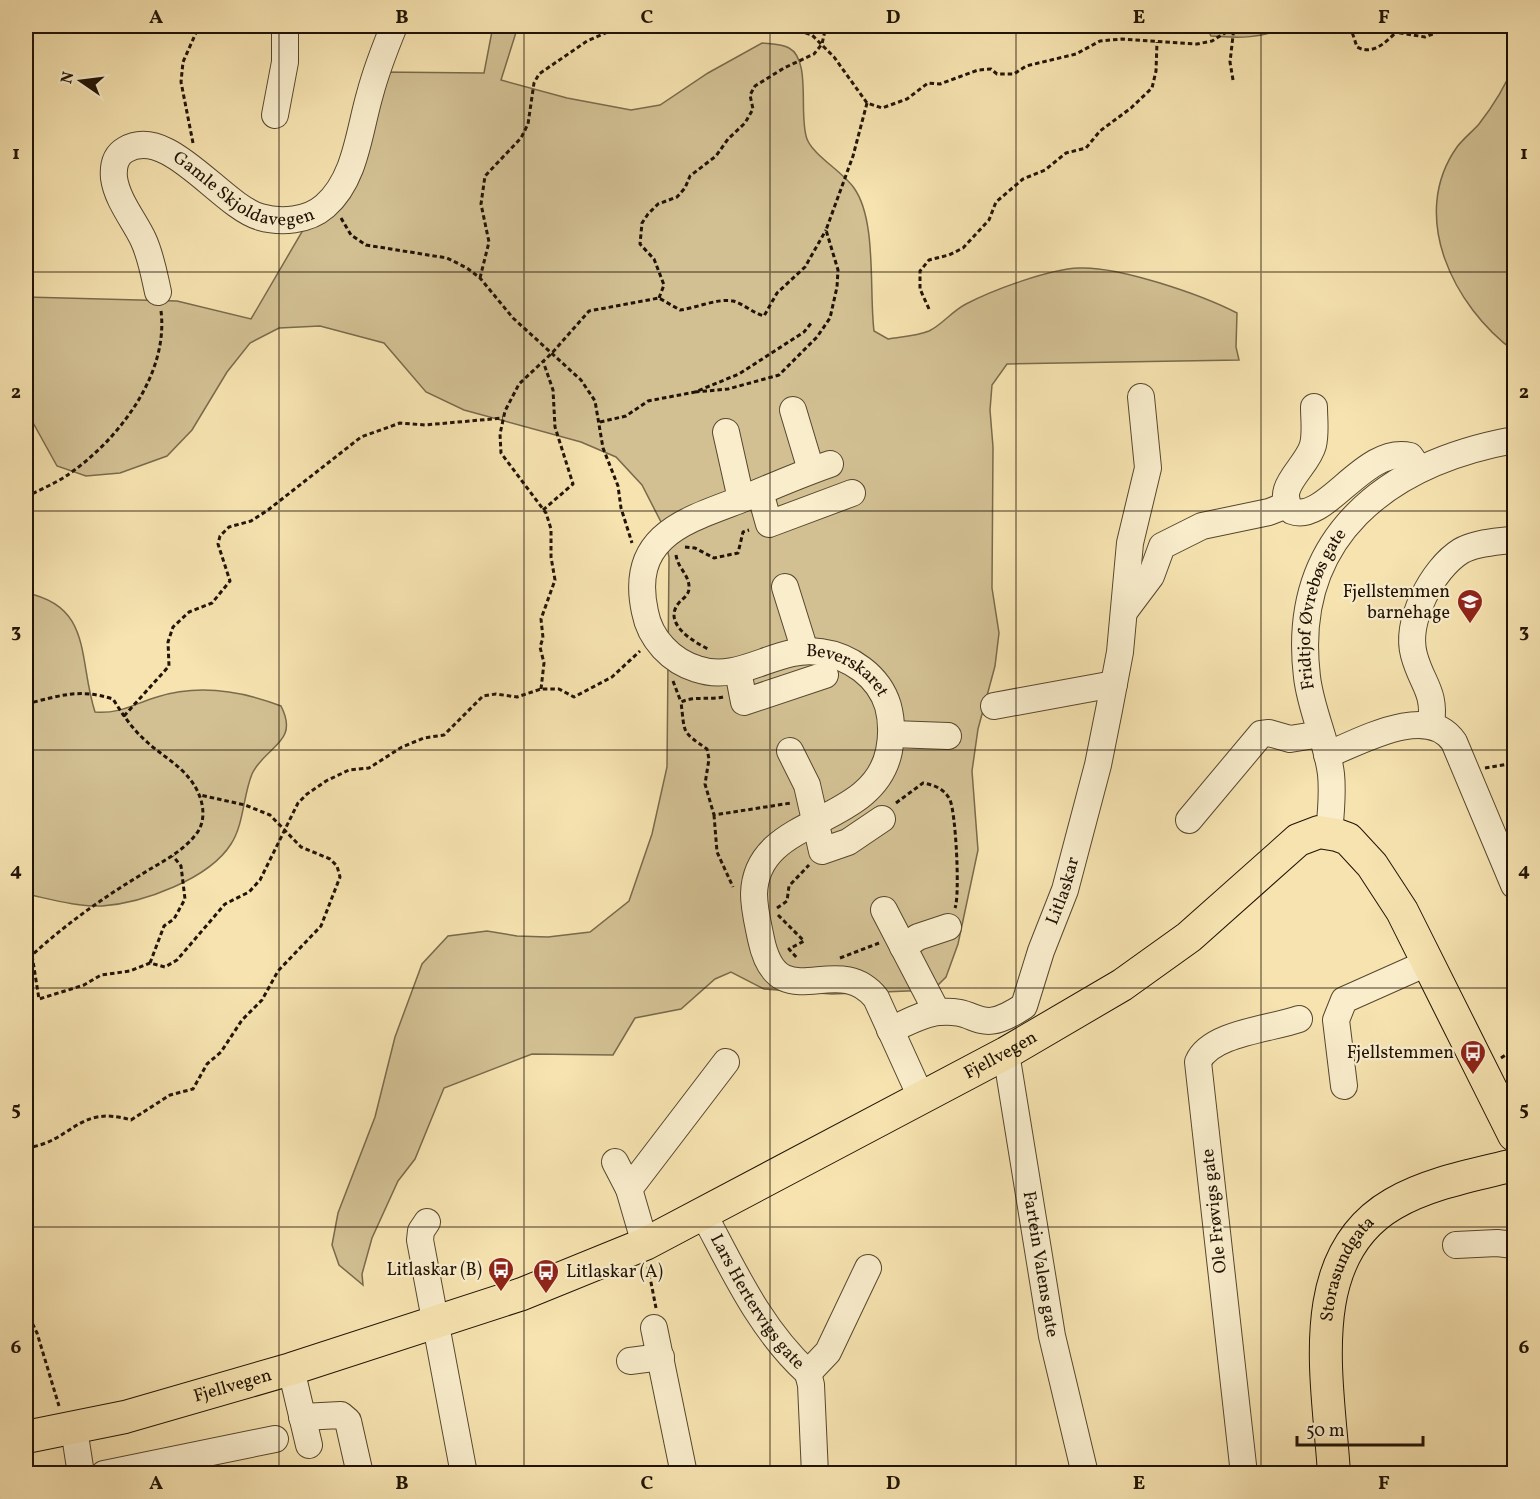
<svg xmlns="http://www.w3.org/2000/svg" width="1540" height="1499" font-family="Vollkorn,serif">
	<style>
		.green { fill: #d2c093; stroke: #796a4c; stroke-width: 1.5 }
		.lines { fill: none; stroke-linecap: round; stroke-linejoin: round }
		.minor-casing { stroke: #56472f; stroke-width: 28 }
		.major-casing { stroke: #201304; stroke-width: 34 }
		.path { stroke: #201304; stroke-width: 3; stroke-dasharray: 4.5 3; stroke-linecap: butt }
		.minor { stroke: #f9edcc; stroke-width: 26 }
		.major { stroke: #f6e3b0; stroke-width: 32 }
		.grid { fill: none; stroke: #201304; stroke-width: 1.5; stroke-opacity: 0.55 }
		.labels { text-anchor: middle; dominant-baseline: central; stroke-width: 4.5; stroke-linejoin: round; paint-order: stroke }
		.street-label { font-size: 18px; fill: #201304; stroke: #f9edcc }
		.poi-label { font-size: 18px; fill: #201304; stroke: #f9edcc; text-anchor: end }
		.neatline { fill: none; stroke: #201304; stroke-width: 2 }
		.grid-label { font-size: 20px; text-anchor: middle; font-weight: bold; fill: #201304 }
	</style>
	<rect width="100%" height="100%" fill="#f6e3b0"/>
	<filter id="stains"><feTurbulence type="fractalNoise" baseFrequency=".00333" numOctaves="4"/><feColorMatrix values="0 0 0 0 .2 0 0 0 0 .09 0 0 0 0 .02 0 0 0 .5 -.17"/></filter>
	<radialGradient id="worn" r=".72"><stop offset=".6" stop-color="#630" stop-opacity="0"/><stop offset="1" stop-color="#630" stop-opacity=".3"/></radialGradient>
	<path class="green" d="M493,26H518L501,80L567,98L631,110L660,105L708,73L762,43C770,44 782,44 789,48C812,60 798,116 807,139C813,155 843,172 854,188C877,220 869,291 874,331L888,339C900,337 917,336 929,331C942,325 952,311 966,304C993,290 1049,269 1079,268C1119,266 1202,295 1237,313L1236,347L1239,360L1007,364L992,385L990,410L993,447L992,588L999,633L995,666L978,729L972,771L978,850L958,944L946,977L933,990L832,994L764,989L731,972L715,979L681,1009L635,1018L613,1055L532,1054L444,1088L415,1159L398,1181L372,1238L362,1274L363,1285L339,1265L332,1245L338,1213L375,1117L395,1037L422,964L448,936L487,931L517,936L548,937L590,932L629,901L652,834L667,767L669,557L661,522L642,485L616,457L581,442L464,410L426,392L384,343L320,326L279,328L250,343L227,372L192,430L167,456L120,473L86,476L57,466L26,410V297L177,301L251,319L310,218L323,203L380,72L484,73Z
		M1206,26H1287C1265,39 1236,38 1211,36Z
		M1514,65V351C1454,307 1408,216 1457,147C1463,139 1472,132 1479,124C1493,106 1505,87 1514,65Z
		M26,593C93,606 78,660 95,712C121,714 133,704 157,697C198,684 242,691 281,706C300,743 265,746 252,774C243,796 244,824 231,844C209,879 143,903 102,906C78,907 50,899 26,894Z"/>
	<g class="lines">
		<defs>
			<g id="minor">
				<path d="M275,115L285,62V26"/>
				<path id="s1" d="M158,292C154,274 151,256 143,239C134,220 117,200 114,178C113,167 115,156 125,150C168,124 220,205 260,217C281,223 308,221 325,206C356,179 359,131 370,94C376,71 385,48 394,26"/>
				<path d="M1314,407C1314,419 1316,433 1313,445C1307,468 1272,488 1292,511C1326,524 1364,445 1410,456L1419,469"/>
				<path d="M793,410L811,470"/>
				<path d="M726,432L741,499"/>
				<path id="s2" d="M830,464C801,474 773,486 745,498C688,520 628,534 645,612C650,639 671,661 697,669C741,684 777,645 820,652C850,656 879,676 888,706C892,721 892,736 889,751C873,829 756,814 754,894C754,909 758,924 761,939C778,1021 837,949 876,998L921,1097"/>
				<path d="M760,492L769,524L852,493"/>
				<path d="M785,587L805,651"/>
				<path d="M1124,612L1151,576L1162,546L1202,526L1269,512L1287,505"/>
				<path d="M738,671L744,702L825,675"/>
				<path d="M994,706L1114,684"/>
				<path d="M1431,725C1436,691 1422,685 1414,655C1405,622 1432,569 1461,551C1474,543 1495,542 1510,540"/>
				<path d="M892,734L948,736"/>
				<path d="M790,751L807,785L822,851L848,842L882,819"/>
				<path d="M1327,755C1361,741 1428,703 1454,742L1514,885"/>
				<path d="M1189,820L1261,734L1269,733L1290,739L1321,734"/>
				<path id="s3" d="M1329,833C1331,814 1333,794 1331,774C1327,741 1311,711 1307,677C1290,536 1388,463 1514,440"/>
				<path d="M884,910L937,1012"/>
				<path d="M903,947L918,937L948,927"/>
				<path id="s4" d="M890,1030C905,1024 923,1013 939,1012C981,1008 976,1038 1024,1006L1041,951L1065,890L1098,765L1109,710L1120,652L1130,543L1148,468L1141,397"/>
				<path id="s5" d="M1006,1053L1052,1336L1085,1474"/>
				<path d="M1344,1086L1336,1020L1344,1000L1427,963"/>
				<path d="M615,1162L629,1189"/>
				<path id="s6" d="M704,1215C734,1271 760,1329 808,1373"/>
				<path d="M427,1222L421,1231L420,1240L464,1474"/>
				<path d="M645,1244L629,1189L726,1062"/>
				<path d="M1456,1245L1497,1243L1514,1245"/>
				<path d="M654,1328L684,1474"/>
				<path d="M630,1361L661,1357"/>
				<path d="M291,1369L309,1445"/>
				<path d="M808,1373L828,1352L868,1268"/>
				<path d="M808,1373L811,1385L815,1474"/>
				<path d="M302,1417L341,1415L348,1421L360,1474"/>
				<path d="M74,1429L81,1474"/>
				<path d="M104,1474L275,1439"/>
				<path d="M1244,1474L1198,1062C1210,1033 1271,1029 1299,1019"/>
			</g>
			<g id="major">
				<path id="s7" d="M26,1437L125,1417L291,1369L522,1294L645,1244L1006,1053L1122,985L1189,937L1298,840L1319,832L1337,835L1348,839L1372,865L1402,911L1514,1135"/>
				<path id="s8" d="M1334,1474C1329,1385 1300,1258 1393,1204C1429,1183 1474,1175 1514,1165"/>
			</g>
		</defs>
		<use href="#minor" class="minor-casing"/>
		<use href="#major" class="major-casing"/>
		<path class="path" d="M784,26L812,35L834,57L867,103L882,108L907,99L928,83L940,84L978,70L991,69L997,74H1014L1026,66L1076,54L1100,41L1122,39L1197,44L1212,41L1236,26
			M1350,26L1357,47C1375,57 1390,38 1402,26
			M1386,26L1395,32L1425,37L1451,27L1484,30L1501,26
			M1233,80L1230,62L1234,27
			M193,143L181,82L183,62L199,26
			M341,218L351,235L366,245L447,258L467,268L480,278L513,318L581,380L595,401L603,448L618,486L621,508L632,543
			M480,278L489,242L481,204L485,176L521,138L528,124L534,83L539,74L587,41L608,32L651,26
			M659,298L664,285L654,259L640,244L642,223L648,214L658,204L677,197L685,188L690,176L716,156L728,139L745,123L753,109L750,95L755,86L784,68L814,54L822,44L826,26
			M929,309L920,289V271L929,260L949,255L963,248L989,220L996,202L1023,179L1045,170L1066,153L1086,148L1100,131L1131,108L1152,88L1156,71L1157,42
			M695,392L728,389L779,375L817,337L830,318L837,287L838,270L826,230L853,156L867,103
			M600,422L626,416L648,401L695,392L739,374L804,332L812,322
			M26,497C39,490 54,484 66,476C117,442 169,375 161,311
			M543,510L573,484L555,427L553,390L543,361
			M685,547L695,548L714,558L738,553L743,532L749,530
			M676,555C678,569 690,575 689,589C688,597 682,598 678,604C663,624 694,642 708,649
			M673,681L681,702
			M541,689L544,663L540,647L543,638L541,619L555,580L551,557V529L546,513L501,453L500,434L505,411L519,384L552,353L589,311L659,298L680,310C696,308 718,298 733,301C744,304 753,313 764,316L777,293L805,267L826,230
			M723,697C710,700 693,696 681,702C685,734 681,731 707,749L709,759L705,784L714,815L791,803
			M26,704C59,696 79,688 113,699C123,715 133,730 147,742C160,754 178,764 189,778C201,792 209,816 197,833C182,853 159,863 139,876C101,899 65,925 32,955L39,999L84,985L101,975L130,971L150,963L165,967L177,960L225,904L249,892L260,880L298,803L307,794L326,781L349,770L369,768L402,747L424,738L444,735L483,696L496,694L517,697L541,689H559L574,697L612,677L640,651
			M124,716L169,666L168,642L173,627L189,612L212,603L230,581L218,544L220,536L229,527L251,521L268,510L361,437L400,423L425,425L503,418
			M1485,768L1514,763
			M896,803L923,783C934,785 945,789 950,800C956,814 960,896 955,908
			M714,815L717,852L733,887
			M777,908L787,901L789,886L809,865
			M778,915L804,941L789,949L798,959
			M26,954L32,955
			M840,958L879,943
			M150,963L164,926L174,919L185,899L181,866L173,856
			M1501,1058L1514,1049
			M26,1148C73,1142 77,1104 131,1120L170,1095L193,1089L207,1064L221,1052L242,1020L262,1000L278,971L321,926L340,877L337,866L330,859L301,847L270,815L245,805L200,795
			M648,1267L656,1308
			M26,1310L37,1333L59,1406"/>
		<use href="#minor" class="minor"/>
		<use href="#major" class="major"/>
	</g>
	<path class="grid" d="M279,26V1474M524,26V1474M770,26V1474M1016,26V1474M1261,26V1474M26,272H1514M26,511H1514M26,750H1514M26,988H1514M26,1227H1514"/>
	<defs>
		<symbol id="school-pin" viewBox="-11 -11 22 30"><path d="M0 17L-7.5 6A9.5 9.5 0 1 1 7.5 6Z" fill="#8f2418" stroke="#f9edcc"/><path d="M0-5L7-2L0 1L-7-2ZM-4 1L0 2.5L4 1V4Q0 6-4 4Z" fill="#fff"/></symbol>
		<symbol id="bus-pin" viewBox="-11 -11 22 30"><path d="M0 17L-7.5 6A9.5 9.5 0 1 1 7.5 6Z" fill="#8f2418" stroke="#f9edcc"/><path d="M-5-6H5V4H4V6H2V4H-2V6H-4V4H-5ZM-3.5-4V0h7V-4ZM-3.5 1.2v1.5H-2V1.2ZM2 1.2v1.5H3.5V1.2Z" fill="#fff"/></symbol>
	</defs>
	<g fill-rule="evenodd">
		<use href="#school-pin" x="1455" y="587" width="30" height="40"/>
		<use href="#bus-pin" x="1458" y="1038" width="30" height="40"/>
		<use href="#bus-pin" x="486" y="1255" width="30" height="40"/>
		<use href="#bus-pin" x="531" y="1257" width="30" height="40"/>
	</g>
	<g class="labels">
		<g class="street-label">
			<text stroke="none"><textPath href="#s1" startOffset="288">Gamle Skjoldavegen</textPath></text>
			<text stroke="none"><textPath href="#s3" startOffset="230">Fridtjof Øvrebøs gate</textPath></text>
			<text stroke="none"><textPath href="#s2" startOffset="504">Beverskaret</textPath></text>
			<text stroke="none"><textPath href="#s4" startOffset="264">Litlaskar</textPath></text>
			<text stroke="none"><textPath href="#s7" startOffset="1052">Fjellvegen</textPath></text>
			<text transform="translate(1215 1211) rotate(-96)">Ole Frøvigs gate</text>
			<text stroke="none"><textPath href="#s5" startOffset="214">Fartein Valens gate</textPath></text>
			<text stroke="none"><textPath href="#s8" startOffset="210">Storasundgata</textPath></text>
			<text stroke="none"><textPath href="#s6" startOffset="102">Lars Hertervigs gate</textPath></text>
			<text stroke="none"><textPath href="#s7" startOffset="213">Fjellvegen</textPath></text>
		</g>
		<g class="poi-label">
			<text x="1450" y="592">Fjellstemmen<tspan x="1450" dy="21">barnehage</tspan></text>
			<text x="1454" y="1053">Fjellstemmen</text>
			<text x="482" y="1270">Litlaskar (B)</text>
			<text x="566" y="1272" text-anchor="start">Litlaskar (A)</text>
		</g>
	</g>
	<rect width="1540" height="1499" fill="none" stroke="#f6e3b0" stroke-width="66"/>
	<g transform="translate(81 81) rotate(284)" stroke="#f9edcc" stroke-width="4.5" paint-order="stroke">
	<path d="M0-4.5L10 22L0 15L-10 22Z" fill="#201304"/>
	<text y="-9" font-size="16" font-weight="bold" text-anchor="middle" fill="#201304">N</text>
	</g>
	<path d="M1297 1436v9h126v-9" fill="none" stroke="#201304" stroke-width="3"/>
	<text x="1306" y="1436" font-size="18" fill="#201304" stroke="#f9edcc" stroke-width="4.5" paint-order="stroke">50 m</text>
	<rect x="33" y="33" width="1474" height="1433" class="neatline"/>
	<g class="grid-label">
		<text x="156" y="23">A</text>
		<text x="402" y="23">B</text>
		<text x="647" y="23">C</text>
		<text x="893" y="23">D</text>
		<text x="1139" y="23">E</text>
		<text x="1384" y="23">F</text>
		<text x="16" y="159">1</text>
		<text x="1524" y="159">1</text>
		<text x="16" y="398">2</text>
		<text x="1524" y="398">2</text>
		<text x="16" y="637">3</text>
		<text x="1524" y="637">3</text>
		<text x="16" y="876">4</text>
		<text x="1524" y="876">4</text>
		<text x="16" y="1115">5</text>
		<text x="1524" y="1115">5</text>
		<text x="16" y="1353">6</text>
		<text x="1524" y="1353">6</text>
		<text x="156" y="1489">A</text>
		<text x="402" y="1489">B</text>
		<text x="647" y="1489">C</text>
		<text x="893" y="1489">D</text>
		<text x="1139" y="1489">E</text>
		<text x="1384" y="1489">F</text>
	</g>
	<rect width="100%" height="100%" filter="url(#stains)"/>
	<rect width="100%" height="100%" fill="url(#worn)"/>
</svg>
